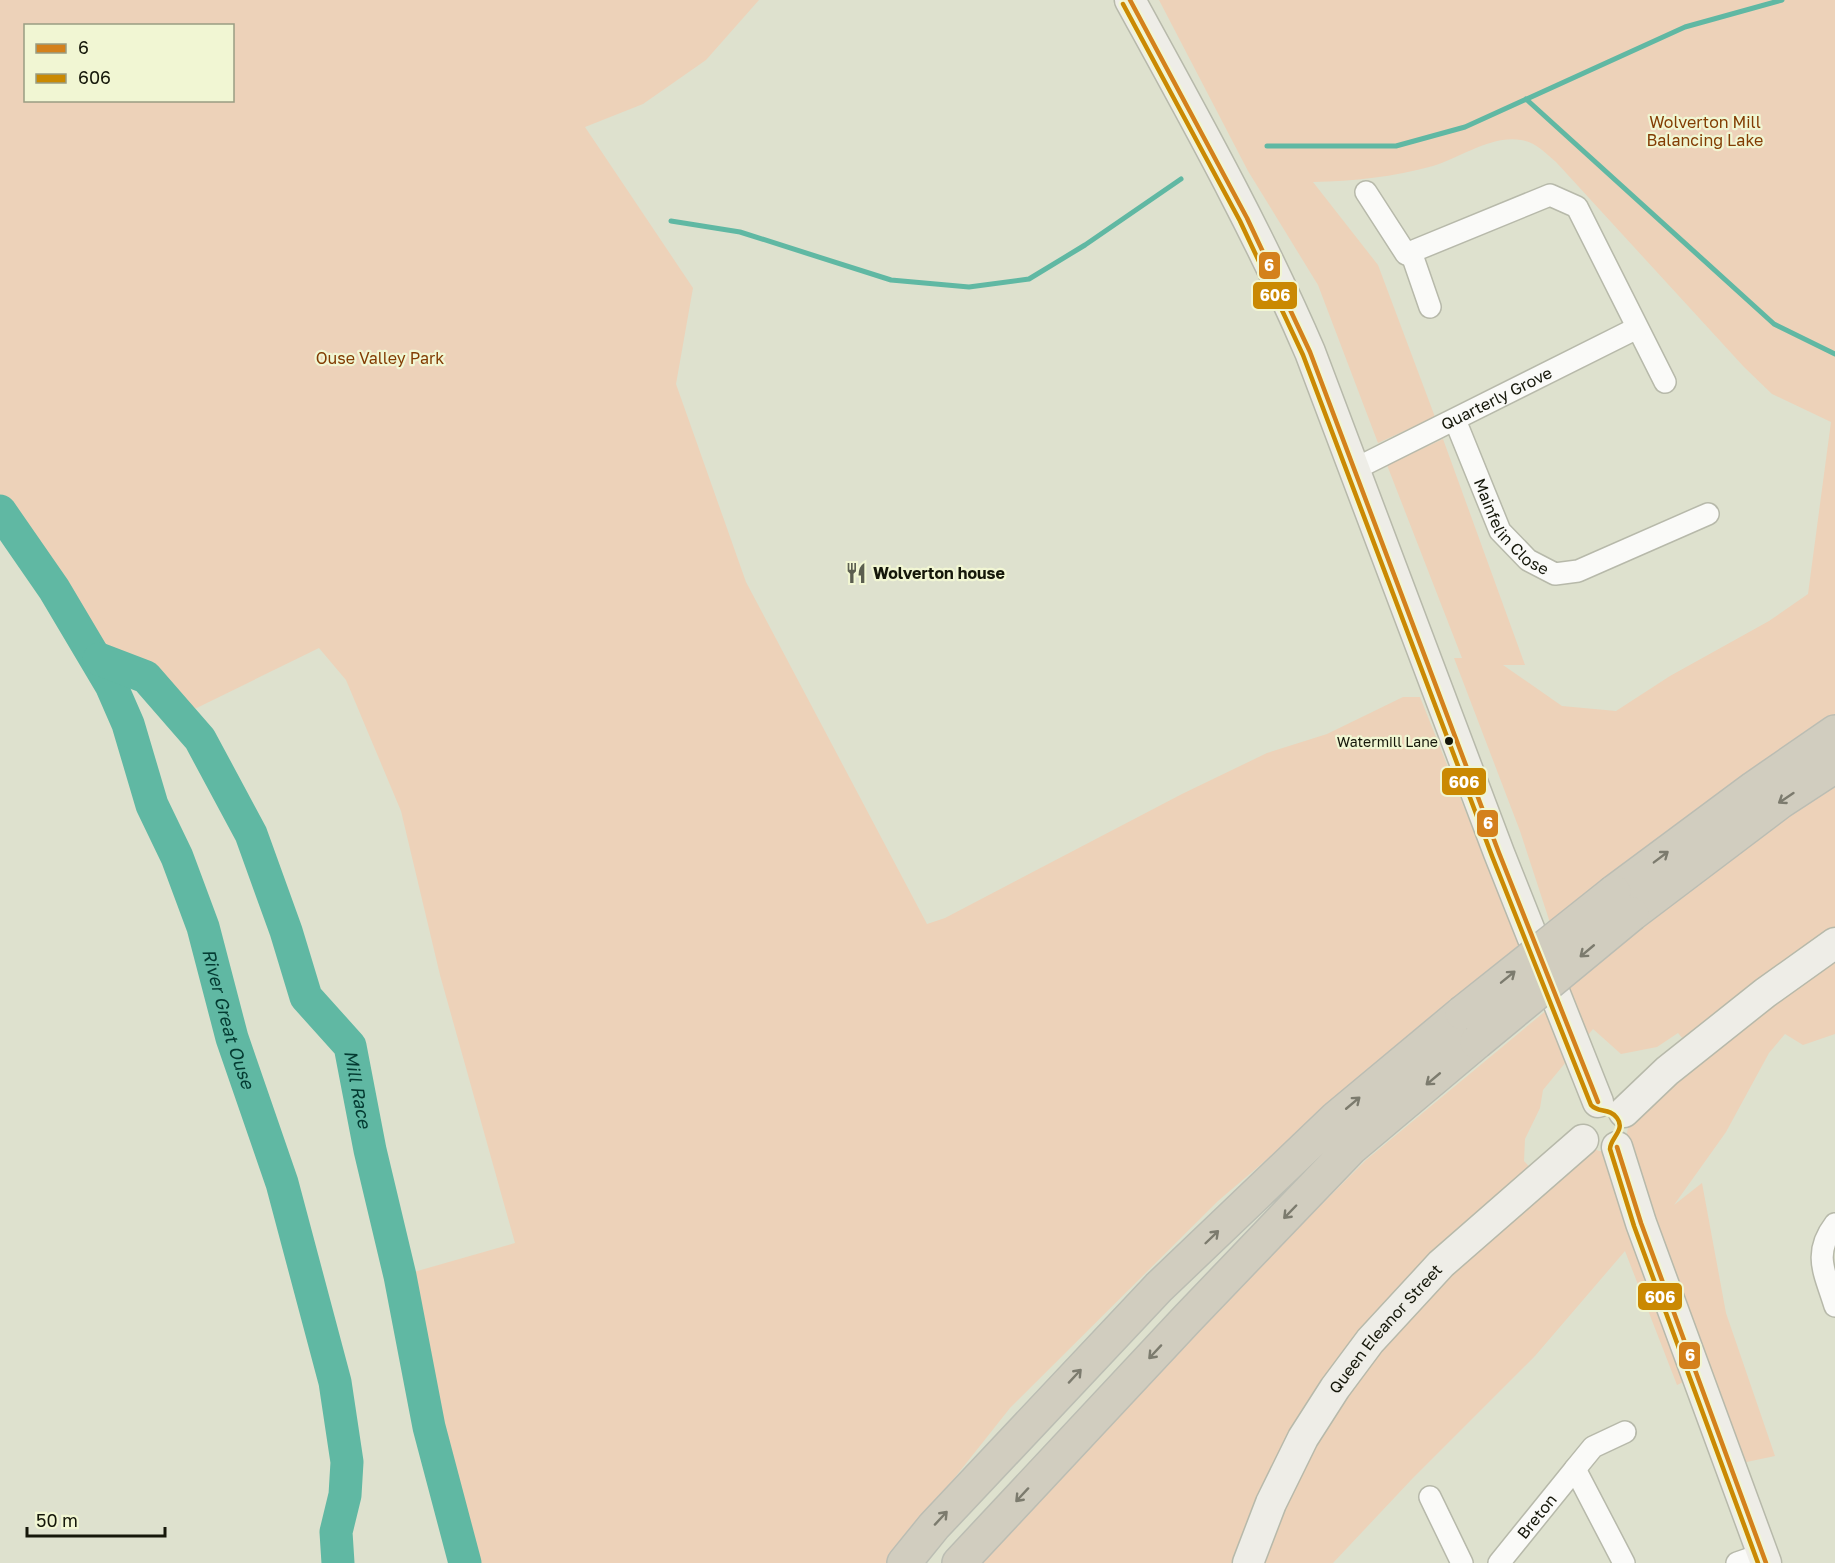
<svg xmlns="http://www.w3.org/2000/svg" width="1835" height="1563" font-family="'Golos Text',sans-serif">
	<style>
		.green { fill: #edd2b9; fill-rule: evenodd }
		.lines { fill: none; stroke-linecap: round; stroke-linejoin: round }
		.stream { stroke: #60b8a3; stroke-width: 5 }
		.river { stroke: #60b8a3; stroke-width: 33 }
		.street-casing { stroke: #b7b9aa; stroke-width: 24 }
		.secondary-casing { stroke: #b7b9aa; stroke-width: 33 }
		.highway-casing { stroke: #bbbdb3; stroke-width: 36 }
		.street { stroke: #fafaf8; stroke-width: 21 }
		.secondary { stroke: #eeede7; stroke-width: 30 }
		.highway { stroke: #d1cdbf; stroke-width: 33 }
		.highway-bridge-casing { stroke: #bbbdb3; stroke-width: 36; stroke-linecap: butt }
		.highway-bridge { stroke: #d1cdbf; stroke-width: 33 }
		.bus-1-casing { stroke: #f1f6d3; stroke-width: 9 }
		.bus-2-casing { stroke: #f1f6d3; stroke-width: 9 }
		.bus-1 { stroke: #d4811c; stroke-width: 4.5 }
		.bus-2 { stroke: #ca8902; stroke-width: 4.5 }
		.oneway { stroke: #7c7b6e }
		.bus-dot { fill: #15170a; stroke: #f1f6d3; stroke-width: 2 }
		.labels { text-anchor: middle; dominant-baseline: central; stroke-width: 4.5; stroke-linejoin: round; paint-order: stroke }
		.bus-label { font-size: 14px; fill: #15170a; stroke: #f1f6d3; text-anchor: end }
		.park-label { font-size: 16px; fill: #823c03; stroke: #f1f6d3 }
		.street-label { font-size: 16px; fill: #15170a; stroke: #f1f6d3 }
		.poi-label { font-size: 16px; font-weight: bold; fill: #15170a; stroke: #f1f6d3; text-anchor: start }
		.water-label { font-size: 18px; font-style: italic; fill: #043b32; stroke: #f1f6d3 }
		.line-badge { stroke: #f1f6d3; stroke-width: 2 }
		.badge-label { font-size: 16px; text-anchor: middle; font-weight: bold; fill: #fff }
	</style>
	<rect width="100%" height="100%" fill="#dee1ce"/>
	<path class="green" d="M0,0H759L706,60L643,104L585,127L693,288L676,384L746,582L927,924L945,918L1182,794L1267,753L1327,734L1403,697H1420L1519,945L1218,1201L1010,1408L887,1563H465L429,1427L400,1276L515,1243L440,975L401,811L346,680L319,648L166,723L137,684L0,539ZM26,26H232V100H26Z
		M1159,0H1835V932L1683,1039L1678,1033L1657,1047L1621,1054L1593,1029L1543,1090L1540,1108L1525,1139L1524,1161L1540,1178L1590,1147L1599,1151H1609L1626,1137L1628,1128L1626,1117L1835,943V1034L1803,1045L1785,1034L1769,1053L1726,1132L1674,1205L1702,1183L1726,1313L1775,1456L1737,1464L1698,1375L1677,1385L1625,1251L1535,1356L1412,1479L1333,1563H981L1047,1494L1188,1338L1366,1160L1566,994L1565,991L1571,987L1520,831L1454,658H1462L1387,465L1443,439L1525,665H1503L1562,706L1616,711L1670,676L1769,621L1808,594L1831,422L1772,394L1744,367L1556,162C1545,153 1536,142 1521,140C1491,135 1460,158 1433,166C1393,177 1354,181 1313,182L1378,265L1435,417L1378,443L1318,285L1248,171Z"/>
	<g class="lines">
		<path class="stream" d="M1526,99L1774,324L1835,354
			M1267,146H1396L1465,127L1685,27L1782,0
			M671,221L740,232L891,280L969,287L1029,279L1085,245L1181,179"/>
		<g class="river">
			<path id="s1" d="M0,511L54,589L111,685L128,724L152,805L177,857L203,927L232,1038L282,1183L335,1382L347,1462L345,1495L336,1532L338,1563"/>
			<path id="s2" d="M99,659L146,677L200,739L251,834L286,931L306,997L350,1046L370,1150L400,1276L429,1427L465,1563"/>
		</g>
		<defs>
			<g id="street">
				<path d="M1366,192L1406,254L1550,195L1577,207L1665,382"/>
				<path d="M1411,252L1430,307"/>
				<path id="s3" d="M1455,420L1500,531L1528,560L1555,574L1578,571L1708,514"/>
				<path id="s4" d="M1355,469L1637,328"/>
				<path d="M1835,1224C1812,1254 1825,1273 1835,1306"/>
				<path d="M1575,1469L1593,1447L1625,1432"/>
				<path d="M1430,1497L1462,1563"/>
				<path id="s5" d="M1499,1563L1575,1469L1624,1563"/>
				<path d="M1737,1563L1763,1554"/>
			</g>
			<g id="secondary">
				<path d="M1130,0C1193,115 1258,231 1310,352L1499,853L1598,1102"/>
				<path d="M1624,1112L1667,1071L1765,993L1835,943"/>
				<path d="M1617,1147L1641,1223L1766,1563"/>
				<path id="s6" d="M1248,1563L1271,1503L1303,1438L1335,1388L1370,1341L1441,1264L1583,1140"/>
			</g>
			<path id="highway" d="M1614,892L1754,788L1835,732
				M1632,914L1780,802L1835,766
				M904,1563L934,1526L1159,1287L1336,1118L1462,1013
				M959,1563L1187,1319L1351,1148L1477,1042"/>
		</defs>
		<use href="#street" class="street-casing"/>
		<use href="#secondary" class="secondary-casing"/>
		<use href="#highway" class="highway-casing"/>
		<use href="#street" class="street"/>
		<use href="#secondary" class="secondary"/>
		<use href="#highway" class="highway"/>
		<defs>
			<path id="highway-bridge" d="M1462,1013L1614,892
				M1477,1042L1632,914"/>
		</defs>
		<use href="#highway-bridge" class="highway-bridge-casing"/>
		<use href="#highway-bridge" class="highway-bridge"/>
		<defs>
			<path id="bus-1" d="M1130,0L1247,218L1310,352L1499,853L1598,1102
				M1617,1147L1641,1223L1766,1563"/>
			<path id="bus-2" d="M1123,4L1240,221L1303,355L1492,856L1591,1105C1598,1113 1610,1108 1617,1118C1626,1130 1610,1138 1610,1149L1634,1226L1758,1563"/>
		</defs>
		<use href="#bus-1" class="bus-1-casing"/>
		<use href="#bus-2" class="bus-2-casing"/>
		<use href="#bus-1" class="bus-1"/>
		<use href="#bus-2" class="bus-2"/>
	</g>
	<defs><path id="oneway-shaft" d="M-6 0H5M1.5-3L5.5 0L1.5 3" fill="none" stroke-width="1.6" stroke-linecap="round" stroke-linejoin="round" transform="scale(1.5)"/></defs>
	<g class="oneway">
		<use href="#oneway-shaft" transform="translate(1786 798) rotate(146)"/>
		<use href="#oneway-shaft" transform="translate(1661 857) rotate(-37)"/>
		<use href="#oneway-shaft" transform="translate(1587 951) rotate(140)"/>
		<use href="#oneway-shaft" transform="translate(1508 977) rotate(-39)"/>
		<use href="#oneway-shaft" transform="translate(1433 1079) rotate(140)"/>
		<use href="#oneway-shaft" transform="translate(1353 1103) rotate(-40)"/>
		<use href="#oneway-shaft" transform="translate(1290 1212) rotate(134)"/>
		<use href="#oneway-shaft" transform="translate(1212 1237) rotate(-44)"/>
		<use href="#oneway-shaft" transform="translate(1155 1352) rotate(133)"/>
		<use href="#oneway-shaft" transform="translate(1075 1376) rotate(-47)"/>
		<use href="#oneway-shaft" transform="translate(1022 1495) rotate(133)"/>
		<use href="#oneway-shaft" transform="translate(941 1518) rotate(-47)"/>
	</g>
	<defs>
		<symbol id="restaurant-bare" viewBox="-9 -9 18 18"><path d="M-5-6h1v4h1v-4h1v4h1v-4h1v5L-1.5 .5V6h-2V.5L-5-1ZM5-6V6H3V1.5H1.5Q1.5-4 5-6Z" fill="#5b5e4f" stroke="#f1f6d3" stroke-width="2.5" paint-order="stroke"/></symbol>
	</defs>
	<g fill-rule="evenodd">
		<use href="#restaurant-bare" x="841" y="558" width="30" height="30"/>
	</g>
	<circle class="bus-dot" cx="1449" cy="741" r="5"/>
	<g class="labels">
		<g class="bus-label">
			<text x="1438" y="741">Watermill Lane</text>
		</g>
		<g class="park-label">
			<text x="1705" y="122">Wolverton Mill<tspan x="1705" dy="18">Balancing Lake</tspan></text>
			<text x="380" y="358">Ouse Valley Park</text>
		</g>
		<g class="street-label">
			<text stroke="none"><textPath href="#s4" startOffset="158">Quarterly Grove</textPath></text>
			<text stroke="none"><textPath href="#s3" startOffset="123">Mainfelin Close</textPath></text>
			<text stroke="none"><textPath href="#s6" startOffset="274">Queen Eleanor Street</textPath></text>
			<text stroke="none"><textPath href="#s5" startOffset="60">Breton</textPath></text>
		</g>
		<g class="poi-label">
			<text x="873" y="573">Wolverton house</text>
		</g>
		<g class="water-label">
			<text stroke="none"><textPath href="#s1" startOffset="561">River Great Ouse</textPath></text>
			<text stroke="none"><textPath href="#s2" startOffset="522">Mill Race</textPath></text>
		</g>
	</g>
	<g class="line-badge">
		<rect x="1258" y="251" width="23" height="29" rx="6" fill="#d4811c"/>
		<rect x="1252" y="281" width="46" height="29" rx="6" fill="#ca8902"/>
		<rect x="1441" y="767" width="46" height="29" rx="6" fill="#ca8902"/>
		<rect x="1476" y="809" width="23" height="29" rx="6" fill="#d4811c"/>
		<rect x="1637" y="1282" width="46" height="29" rx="6" fill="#ca8902"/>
		<rect x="1678" y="1341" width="23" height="29" rx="6" fill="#d4811c"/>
	</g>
	<g class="badge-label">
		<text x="1269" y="271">6</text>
		<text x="1275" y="301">606</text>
		<text x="1464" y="788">606</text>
		<text x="1488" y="829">6</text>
		<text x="1660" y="1303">606</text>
		<text x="1690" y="1361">6</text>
	</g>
	<rect x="24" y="24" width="210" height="78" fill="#f1f6d3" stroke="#999d83" stroke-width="1.5"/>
	<rect x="36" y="44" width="30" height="9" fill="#d4811c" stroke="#999d83" stroke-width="1.5"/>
	<text x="78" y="54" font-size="18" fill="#15170a">6</text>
	<rect x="36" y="74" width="30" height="9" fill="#ca8902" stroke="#999d83" stroke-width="1.5"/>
	<text x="78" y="84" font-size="18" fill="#15170a">606</text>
	<path d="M27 1527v9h138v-9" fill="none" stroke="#15170a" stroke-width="3"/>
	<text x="36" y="1527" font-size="18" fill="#15170a" stroke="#f1f6d3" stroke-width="4.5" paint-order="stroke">50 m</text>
</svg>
